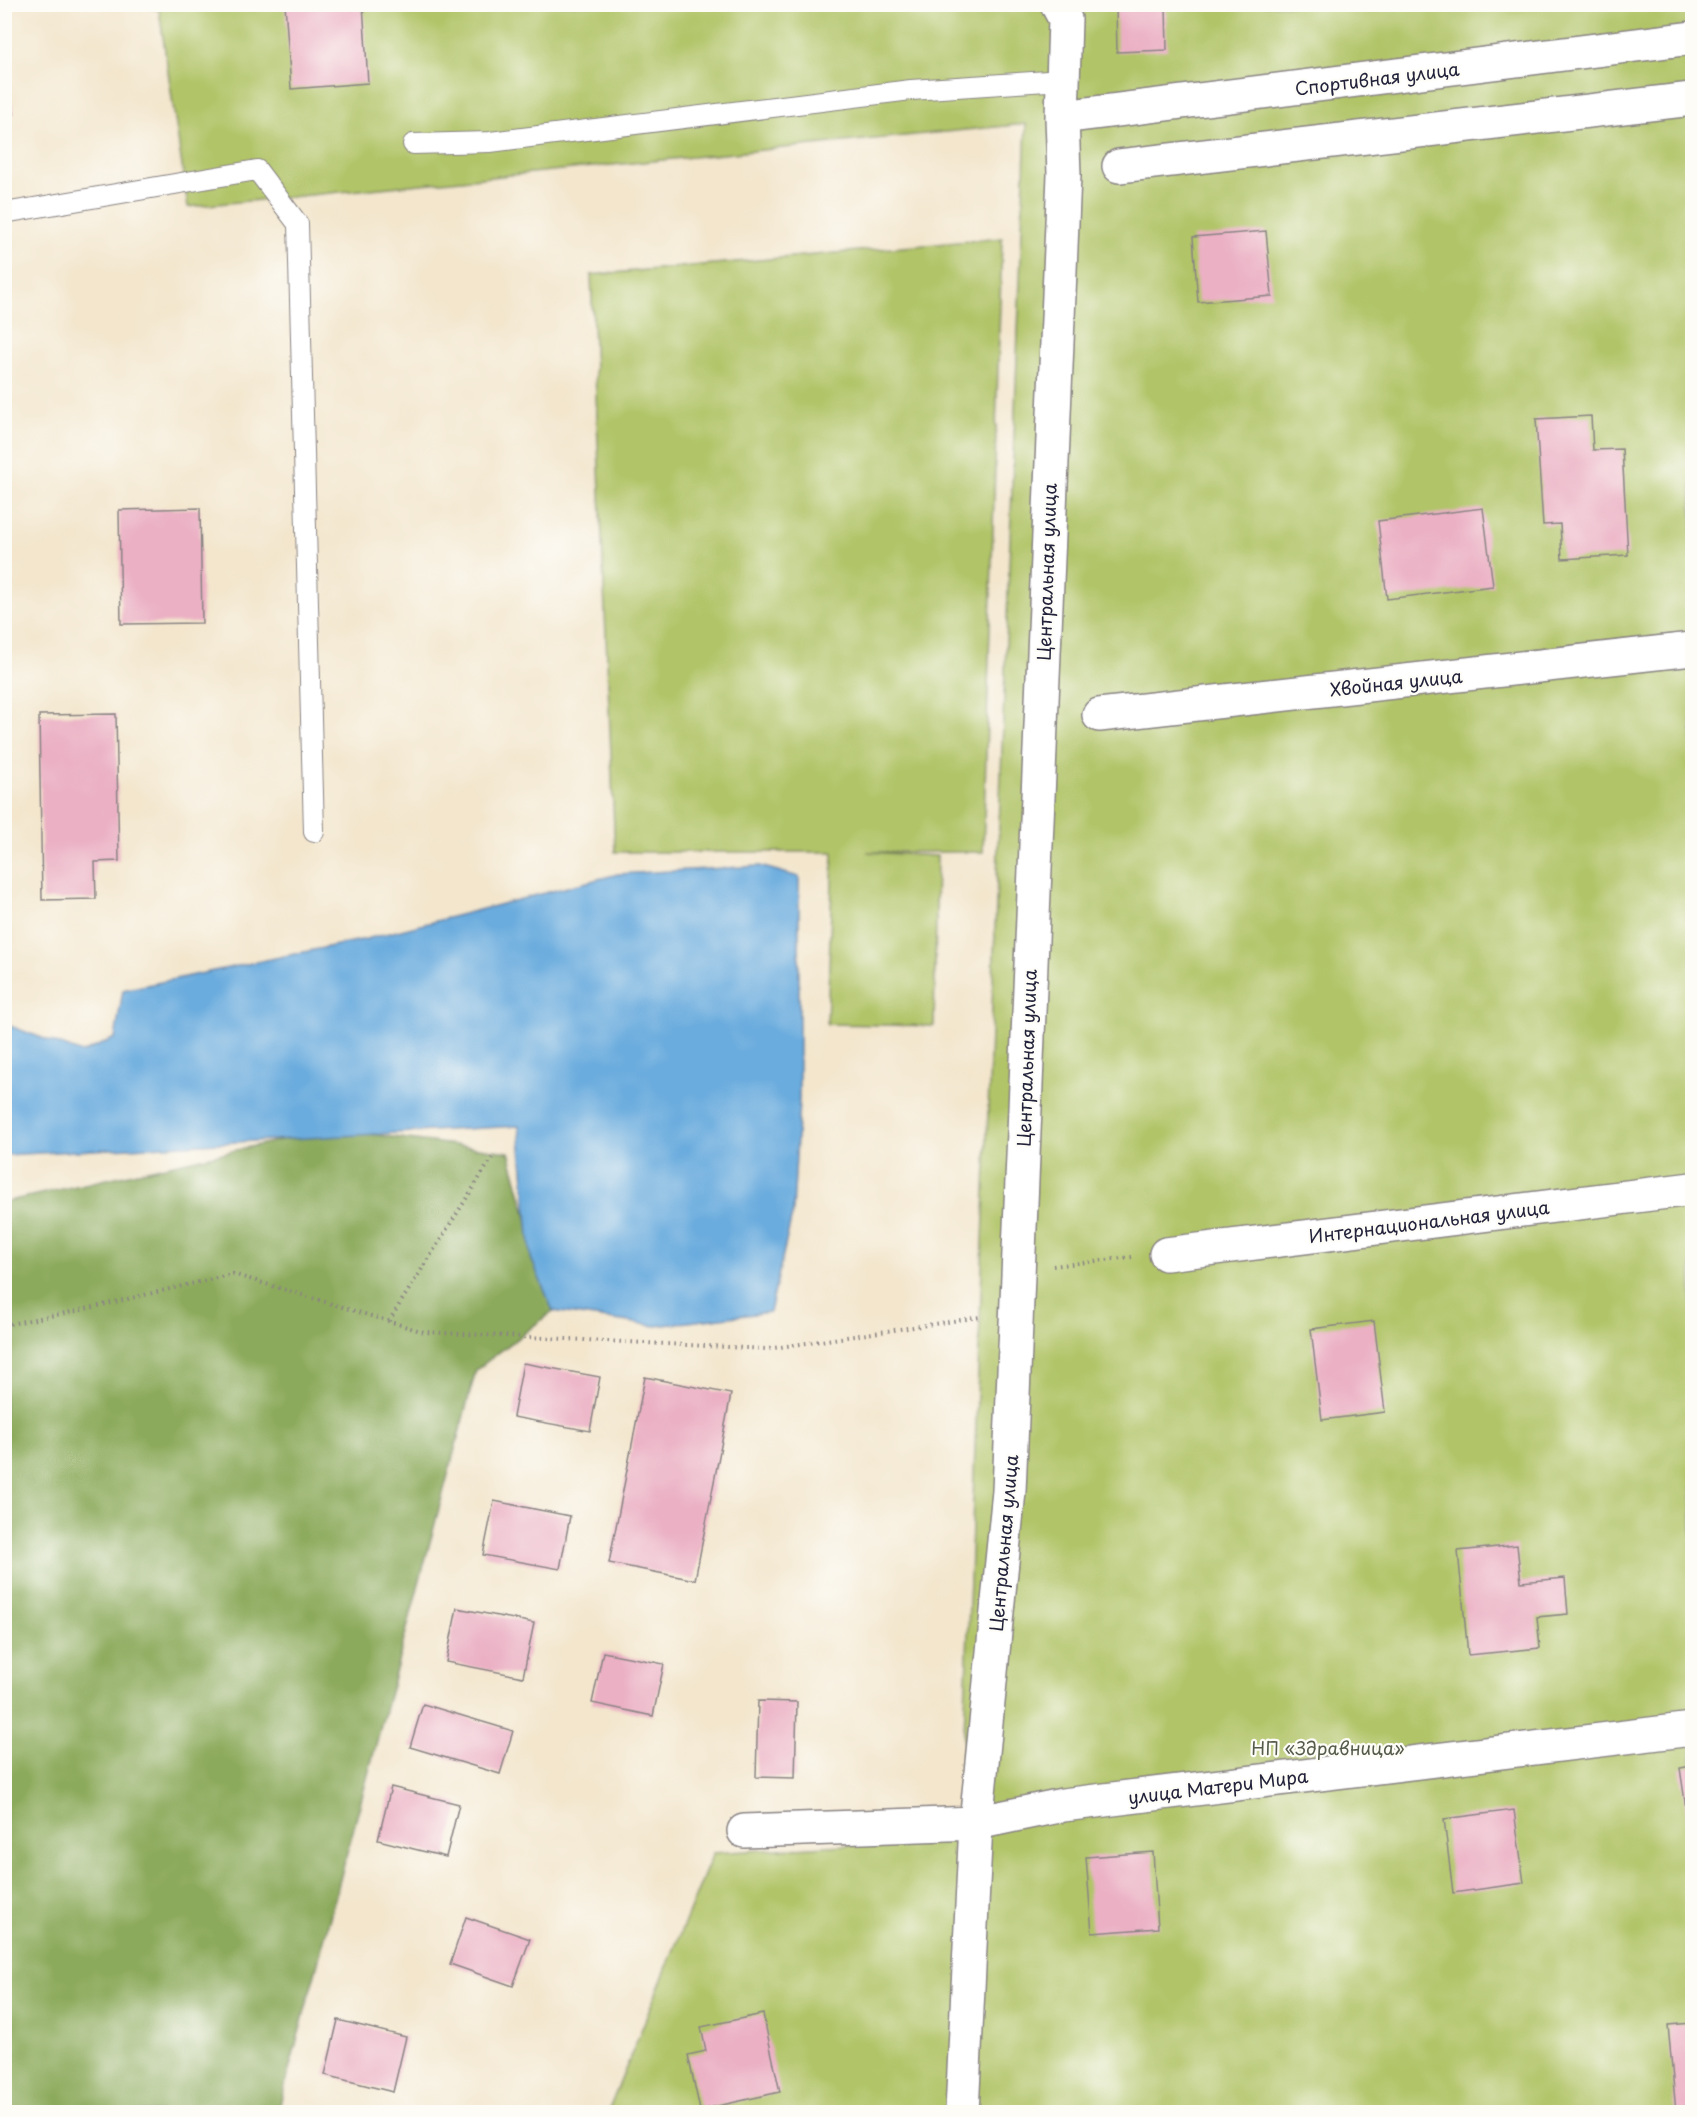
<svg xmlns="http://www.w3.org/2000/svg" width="1697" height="2117" font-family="'Playpen Sans',sans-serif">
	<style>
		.green { fill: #b1c468; stroke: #6a7352; stroke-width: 1.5 }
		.forest { fill: #8caa5c; stroke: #57664c; stroke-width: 1.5 }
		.water { fill: #6aacde; stroke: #46678c; stroke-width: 1.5 }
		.building { fill: #ebb0c4 }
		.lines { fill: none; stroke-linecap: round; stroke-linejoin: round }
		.lane-casing { stroke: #8a8484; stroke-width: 22 }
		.street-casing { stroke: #8a8484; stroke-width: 36 }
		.path { stroke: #8a8484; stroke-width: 4; stroke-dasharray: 1.5 4.5; stroke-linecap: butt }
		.lane { stroke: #fff; stroke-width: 20 }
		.street { stroke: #fff; stroke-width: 33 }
		.labels { text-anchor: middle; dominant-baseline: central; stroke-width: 4.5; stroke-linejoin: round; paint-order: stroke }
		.street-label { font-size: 18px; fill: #22223b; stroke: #fdfcf7 }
		.park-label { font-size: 18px; fill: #545b4b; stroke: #fdfcf7 }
	</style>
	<rect width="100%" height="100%" fill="#fdfcf7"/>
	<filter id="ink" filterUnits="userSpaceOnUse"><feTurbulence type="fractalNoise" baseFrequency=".0167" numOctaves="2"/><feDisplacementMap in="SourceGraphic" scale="12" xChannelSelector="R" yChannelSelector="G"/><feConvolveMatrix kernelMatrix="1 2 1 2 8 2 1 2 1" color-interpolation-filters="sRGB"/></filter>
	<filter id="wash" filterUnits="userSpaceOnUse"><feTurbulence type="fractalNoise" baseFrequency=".008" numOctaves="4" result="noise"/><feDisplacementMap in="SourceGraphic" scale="24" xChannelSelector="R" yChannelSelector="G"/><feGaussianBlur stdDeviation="1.35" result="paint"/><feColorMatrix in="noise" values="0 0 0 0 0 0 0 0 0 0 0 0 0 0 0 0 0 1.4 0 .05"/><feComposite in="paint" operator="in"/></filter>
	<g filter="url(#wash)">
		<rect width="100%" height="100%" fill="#f3e6cd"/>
		<path class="green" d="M138,5H1692V2112H608L713,1853L960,1838L1026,124L188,207L159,10Z
			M1002,238L983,852H867L937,856L934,1026L827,1024L833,852H615L591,275Z"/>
		<path class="forest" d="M330,1129L509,1152L553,1311L476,1370L278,2112H5L4,1202Z"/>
		<path class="water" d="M760,866L799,877V1101L793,1211L770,1312L656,1326L553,1311L531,1258L519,1126L5,1155V1024L82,1053L115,1038L123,990L366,939L618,874Z"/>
		<g id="blocks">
			<path class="building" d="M285,4H363L368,83L291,89Z
				M1166,6L1167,50L1117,52L1116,8Z
				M4,72L14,114L4,116Z
				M1266,231L1272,296L1198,302L1193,237Z
				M1591,416L1593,450L1622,449L1628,555L1562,559L1560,524L1543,525L1536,419Z
				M200,508L202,623L121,624L119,510Z
				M1483,508L1493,586L1387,599L1378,521Z
				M116,714L119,861L95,862L96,899L42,900L39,715Z
				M1374,1321L1385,1412L1322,1420L1311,1329Z
				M523,1363L600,1377L590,1431L513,1417Z
				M645,1377L731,1394L695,1580L609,1563Z
				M494,1501L570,1516L560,1569L483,1555Z
				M1517,1545L1521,1582L1565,1578L1568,1614L1537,1617L1540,1648L1468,1655L1458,1551Z
				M457,1608L534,1623L523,1677L446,1662Z
				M603,1652L664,1664L653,1716L592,1703Z
				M758,1701L797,1702L795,1778L756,1777Z
				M423,1704L513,1731L500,1774L410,1747Z
				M1692,1766V1842H1691L1680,1768Z
				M391,1787L459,1804L446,1857L378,1840Z
				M1514,1810L1524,1883L1453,1893L1444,1819Z
				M1153,1852L1158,1928L1092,1933L1086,1857Z
				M466,1917L530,1939L513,1986L450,1964Z
				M763,2014L780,2092L700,2110L688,2055L706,2051L701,2027Z
				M338,2020L406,2037L393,2092L325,2075Z
				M1692,2023V2112H1676L1668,2025Z"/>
		</g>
	</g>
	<g filter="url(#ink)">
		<use href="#blocks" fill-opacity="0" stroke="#8a8484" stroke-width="1.5"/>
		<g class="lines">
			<defs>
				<path id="lane" d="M413,144L490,142L911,90L1063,80
					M4,213L257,170L298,224L314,832"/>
				<path id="street" d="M1062,117L1692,38
					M1119,166L1692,99
					M1099,715L1692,649
					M1166,1254L1692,1189
					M744,1831L976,1823L1063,1805L1692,1729
					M962,2112L976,1823L1009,1491L1064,175L1062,117L1065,19L1057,4"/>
			</defs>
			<use href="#lane" class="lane-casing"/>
			<use href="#street" class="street-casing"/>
			<path class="path" d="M1053,1266L1132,1257
				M389,1321L492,1158
				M4,1325L81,1310L233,1274L424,1332L767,1349L980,1317"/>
			<use href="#lane" class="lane"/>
			<use href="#street" class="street"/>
		</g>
	</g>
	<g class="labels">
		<g class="street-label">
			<text transform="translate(1377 78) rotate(-7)">Спортивная улица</text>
			<text transform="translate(1046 572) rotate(-88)">Центральная улица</text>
			<text transform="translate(1396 682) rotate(-6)">Хвойная улица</text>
			<text transform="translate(1026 1058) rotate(-88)">Центральная улица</text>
			<text transform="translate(1429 1221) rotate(-7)">Интернациональная улица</text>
			<text transform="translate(1003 1543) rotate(-85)">Центральная улица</text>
			<text transform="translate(1218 1786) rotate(-7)">улица Матери Мира</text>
		</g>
		<g class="park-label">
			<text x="1328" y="1747">НП «Здравница»</text>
		</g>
	</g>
	<rect width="1697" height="2117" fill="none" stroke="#fdfcf7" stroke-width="24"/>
</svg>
